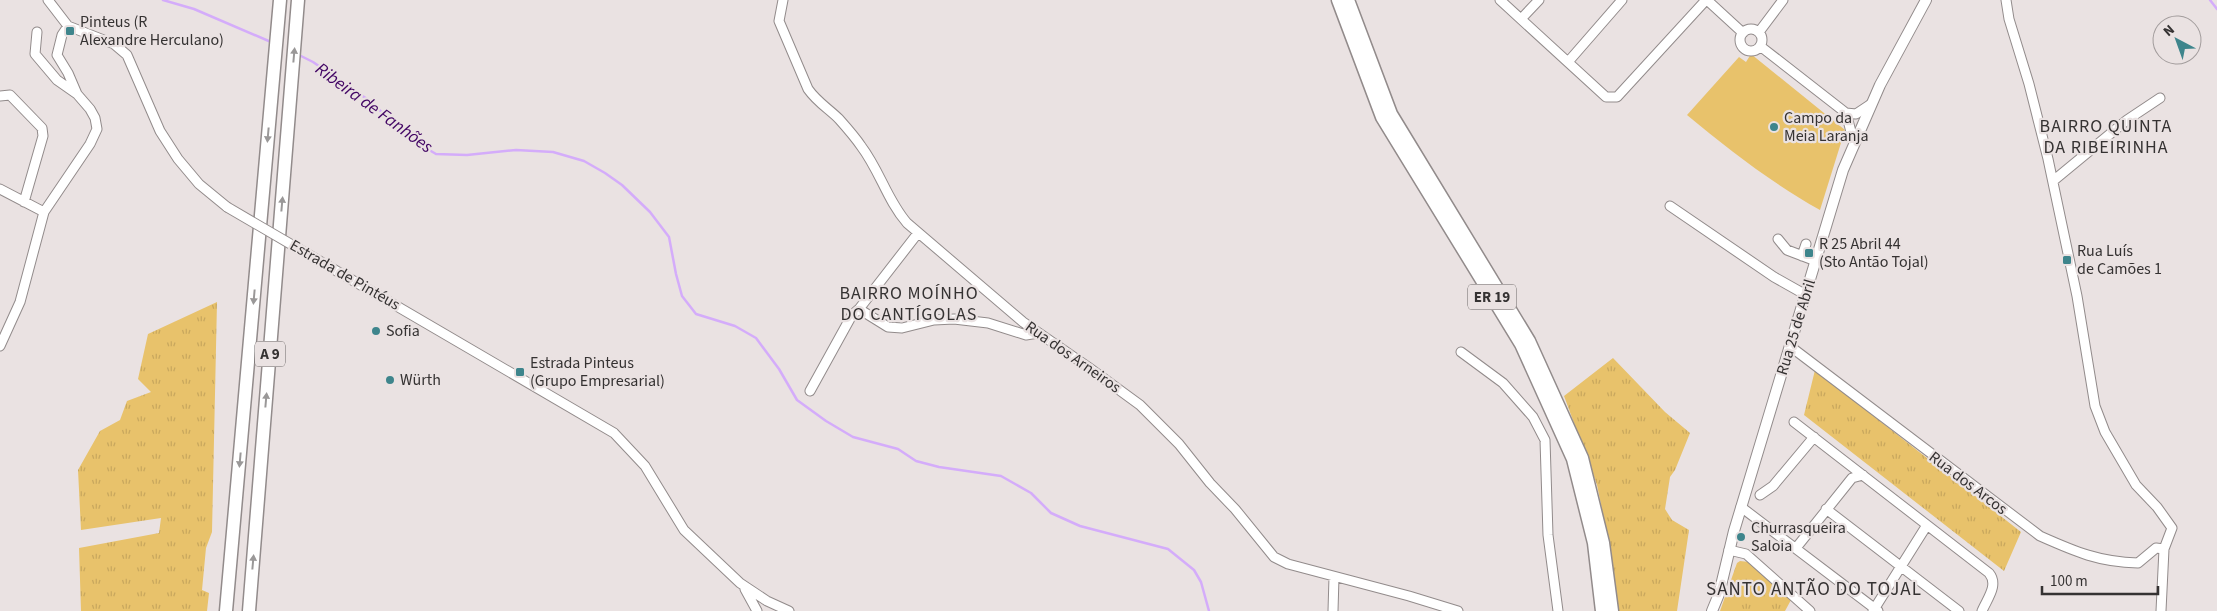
<svg xmlns="http://www.w3.org/2000/svg" width="2217" height="611" font-family="'Source Sans 3',sans-serif">
	<style>
		.grass { fill: url(#grass-tufts) }
		.garden { fill: #e8c26b }
		.lines { fill: none; stroke-linecap: round; stroke-linejoin: round }
		.stream { stroke: #d4acfa; stroke-width: 2.5 }
		.minor-casing { stroke: #928b8b; stroke-width: 11 }
		.major-casing { stroke: #928b8b; stroke-width: 12 }
		.highway-casing { stroke: #928b8b; stroke-width: 15 }
		.minor { stroke: #fff; stroke-width: 9 }
		.major { stroke: #fff; stroke-width: 10 }
		.highway { stroke: #fff; stroke-width: 12 }
		.minor-bridge-casing { stroke: #928b8b; stroke-width: 11; stroke-linecap: butt }
		.minor-bridge { stroke: #fff; stroke-width: 9 }
		.oneway { fill: #9a9898 }
		.poi-dot { fill: #3e858c; stroke: #eae2e2; stroke-width: 2 }
		.labels { text-anchor: middle; dominant-baseline: central; stroke-width: 4.5; stroke-linejoin: round; paint-order: stroke }
		.shield { fill: #eae2e2; stroke: #6b6767; stroke-width: 1 }
		.shield-label { font-size: 15px; font-weight: bold; fill: #353232 }
		.poi-label { font-size: 16px; fill: #353232; stroke: #eae2e2; text-anchor: start }
		.street-label { font-size: 16px; fill: #353232; stroke: #eae2e2 }
		.water-label { font-size: 18px; font-style: italic; fill: #420564; stroke: #eae2e2 }
		.neighbourhood-label { font-size: 18px; letter-spacing: 1px; fill: #353232; stroke: #eae2e2 }
		.quarter-label { font-size: 19px; letter-spacing: 1px; fill: #353232; stroke: #eae2e2 }
	</style>
	<defs>
		<pattern id="grass-tufts" width="24" height="20" patternUnits="userSpaceOnUse" patternTransform="scale(1.25)"><rect width="24" height="20" fill="#e8c26b"/><path d="M3 7l-1-3M5 7V3M7 7l1-3M15 17l-1-3M17 17v-4M19 17l1-3" fill="none" stroke="#c8a75d"/></pattern>
	</defs>
	<rect width="100%" height="100%" fill="#eae2e2"/>
	<path class="grass" d="M217,302L212,532L206,548L202,590L209,593L207,611H81L79,548L159,533L161,518L81,530L78,470L100,431L120,420L127,401L151,392L138,379L148,334Z
		M1613,358L1665,412L1690,433L1675,470L1670,477L1665,509L1672,520L1689,530L1677,611H1616L1611,554L1597,485L1564,396Z
		M1815,370L2021,532L2004,571L1804,415Z
		M1740,561L1749,562L1791,600L1785,611H1720L1737,563Z"/>
	<path class="garden" d="M1751,54L1845,130L1820,210C1772,183 1729,150 1687,115L1739,57L1746,62Z"/>
	<g class="lines">
		<path class="stream" d="M163,0L194,9L271,42
			M2210,0L2217,9
			M297,54L313,62L367,99L414,141L436,154L467,155L516,150L553,152L584,161L605,173L622,185L650,212L669,237L676,274L682,296L696,314L735,326L756,338L779,369L797,400L826,421L853,437L898,449L916,461L939,467L1001,476L1031,493L1051,513L1080,526L1168,549L1194,570L1201,582L1209,611"/>
		<defs>
			<path id="minor" d="M48,0L68,26L114,44L127,55L160,131L178,159L199,184L227,207
				M783,0L779,21L808,89C817,102 829,109 839,119C847,128 855,137 861,146C880,171 887,200 907,223L1023,322L1088,367L1140,405L1179,444L1210,483L1235,509L1274,557L1288,564L1409,596L1458,611
				M1500,0L1606,97H1617L1706,0
				M1707,0L1743,33
				M2006,0L2009,19L2029,84L2048,159L2077,296L2095,406L2105,432L2136,485L2157,507L2172,528L2164,549L2161,611
				M1521,19L1539,0
				M1740 40a11 11 0 1 1 22 0a11 11 0 1 1-22 0Z
				M37,32L35,54L57,80L77,94
				M1759,32L1783,0
				M1760,46L1846,113L1856,114L1871,104
				M1568,62L1622,0
				M0,96L10,95L42,128L43,136L24,202
				M1846,113L1854,143
				M2053,181L2127,120L2160,98
				M0,189L44,212
				M1670,206L1774,277L1806,295
				M1778,239L1787,250L1816,261
				M311,256L614,433L645,466L684,530L740,583L767,601L789,611
				M1802,256L1806,244
				M859,309L918,233
				M0,346L20,302L44,212L90,144L97,129L95,118L90,109L77,94L68,73L57,55L62,35L68,26
				M1791,347L2040,536C2076,552 2099,562 2138,563L2156,548L2164,549
				M1461,352L1503,383L1533,417L1545,440L1548,535L1558,611
				M810,391L852,315L859,309L888,327L902,328L934,320L954,319L988,323L1026,335L1038,333
				M1794,422L1989,573C1999,585 1987,599 1982,611
				M1760,495L1773,486L1814,437
				M1741,507L1878,611
				M1826,509L1959,611
				M1796,548L1852,478L1863,475
				M1729,550L1746,554L1810,611
				M745,589L757,611
				M1333,611L1334,577
				M1873,611L1927,525"/>
			<path id="major" d="M1712,611L1719,594L1734,531L1843,170L1880,85L1926,0"/>
			<path id="highway" d="M1338,0L1382,117L1521,344L1573,459L1594,543L1602,611
				M1348,0L1391,114L1529,341L1582,458L1603,543L1612,611
				M226,611L280,0
				M249,611L298,0"/>
		</defs>
		<use href="#minor" class="minor-casing"/>
		<use href="#major" class="major-casing"/>
		<use href="#highway" class="highway-casing"/>
		<use href="#minor" class="minor"/>
		<use href="#major" class="major"/>
		<use href="#highway" class="highway"/>
		<defs>
			<path id="minor-bridge" d="M227,207L311,256"/>
		</defs>
		<use href="#minor-bridge" class="minor-bridge-casing"/>
		<use href="#minor-bridge" class="minor-bridge"/>
	</g>
	<defs><path id="oneway-solid" d="M-6-.8H1V-3.2L6.5 0L1 3.2V.8H-6Z" transform="scale(1.25)"/></defs>
	<g class="oneway">
		<use href="#oneway-solid" transform="translate(294 55) rotate(-85)"/>
		<use href="#oneway-solid" transform="translate(268 135) rotate(95)"/>
		<use href="#oneway-solid" transform="translate(282 204) rotate(-85)"/>
		<use href="#oneway-solid" transform="translate(254 297) rotate(95)"/>
		<use href="#oneway-solid" transform="translate(266 400) rotate(-85)"/>
		<use href="#oneway-solid" transform="translate(240 460) rotate(95)"/>
		<use href="#oneway-solid" transform="translate(253 562) rotate(-85)"/>
	</g>
	<g class="poi-dot">
		<rect x="65" y="26" width="10" height="10" rx="2.5"/>
		<circle cx="1774" cy="127" r="5"/>
		<rect x="1804" y="248" width="10" height="10" rx="2.5"/>
		<rect x="2062" y="255" width="10" height="10" rx="2.5"/>
		<circle cx="376" cy="331" r="5"/>
		<rect x="515" y="367" width="10" height="10" rx="2.5"/>
		<circle cx="390" cy="380" r="5"/>
		<circle cx="1741" cy="537" r="5"/>
	</g>
	<g class="labels">
		<g class="shield">
			<rect x="1468" y="284.5" width="48" height="25" rx="4"/>
			<rect x="255" y="341.5" width="30" height="25" rx="4"/>
		</g>
		<g class="shield-label">
			<text x="1492" y="297">ER 19</text>
			<text x="270" y="354">A 9</text>
		</g>
		<g class="poi-label">
			<text x="80" y="22">Pinteus (R<tspan x="80" dy="18">Alexandre Herculano)</tspan></text>
			<text x="1784" y="118">Campo da<tspan x="1784" dy="18">Meia Laranja</tspan></text>
			<text x="1819" y="244">R 25 Abril 44<tspan x="1819" dy="18">(Sto Antão Tojal)</tspan></text>
			<text x="2077" y="251">Rua Luís<tspan x="2077" dy="18">de Camões 1</tspan></text>
			<text x="386" y="331">Sofia</text>
			<text x="530" y="363">Estrada Pinteus<tspan x="530" dy="18">(Grupo Empresarial)</tspan></text>
			<text x="400" y="380">Würth</text>
			<text x="1751" y="528">Churrasqueira<tspan x="1751" dy="18">Saloia</tspan></text>
		</g>
		<g class="street-label">
			<text transform="translate(345 275) rotate(30)">Estrada de Pintéus</text>
			<text transform="translate(1796 327) rotate(-73)">Rua 25 de Abril</text>
			<text transform="translate(1073 357) rotate(35)">Rua dos Arneiros</text>
			<text transform="translate(1968 483) rotate(37)">Rua dos Arcos</text>
		</g>
		<g class="water-label">
			<text transform="translate(374 108) rotate(36)">Ribeira de Fanhões</text>
		</g>
		<g class="neighbourhood-label">
			<text x="2106" y="126">BAIRRO QUINTA<tspan x="2106" dy="21">DA RIBEIRINHA</tspan></text>
			<text x="909" y="293">BAIRRO MOÍNHO<tspan x="909" dy="21">DO CANTÍGOLAS</tspan></text>
		</g>
		<g class="quarter-label">
			<text x="1814" y="589">SANTO ANTÃO DO TOJAL</text>
		</g>
	</g>
	<g transform="translate(2177 40) rotate(319)"><circle r="24" fill="#eae2e2" stroke="#a29c9c"/>
	<path d="M0-4L9 19L0 12L-9 19Z" fill="#3e858c"/>
	<text y="-8" font-size="14" font-weight="bold" text-anchor="middle" fill="#353232">N</text>
	</g>
	<path d="M2042 586v8h116v-8" fill="none" stroke="#353232" stroke-width="2.5"/>
	<text x="2050" y="586" font-size="15" fill="#353232" stroke="#eae2e2" stroke-width="4" paint-order="stroke">100 m</text>
</svg>
